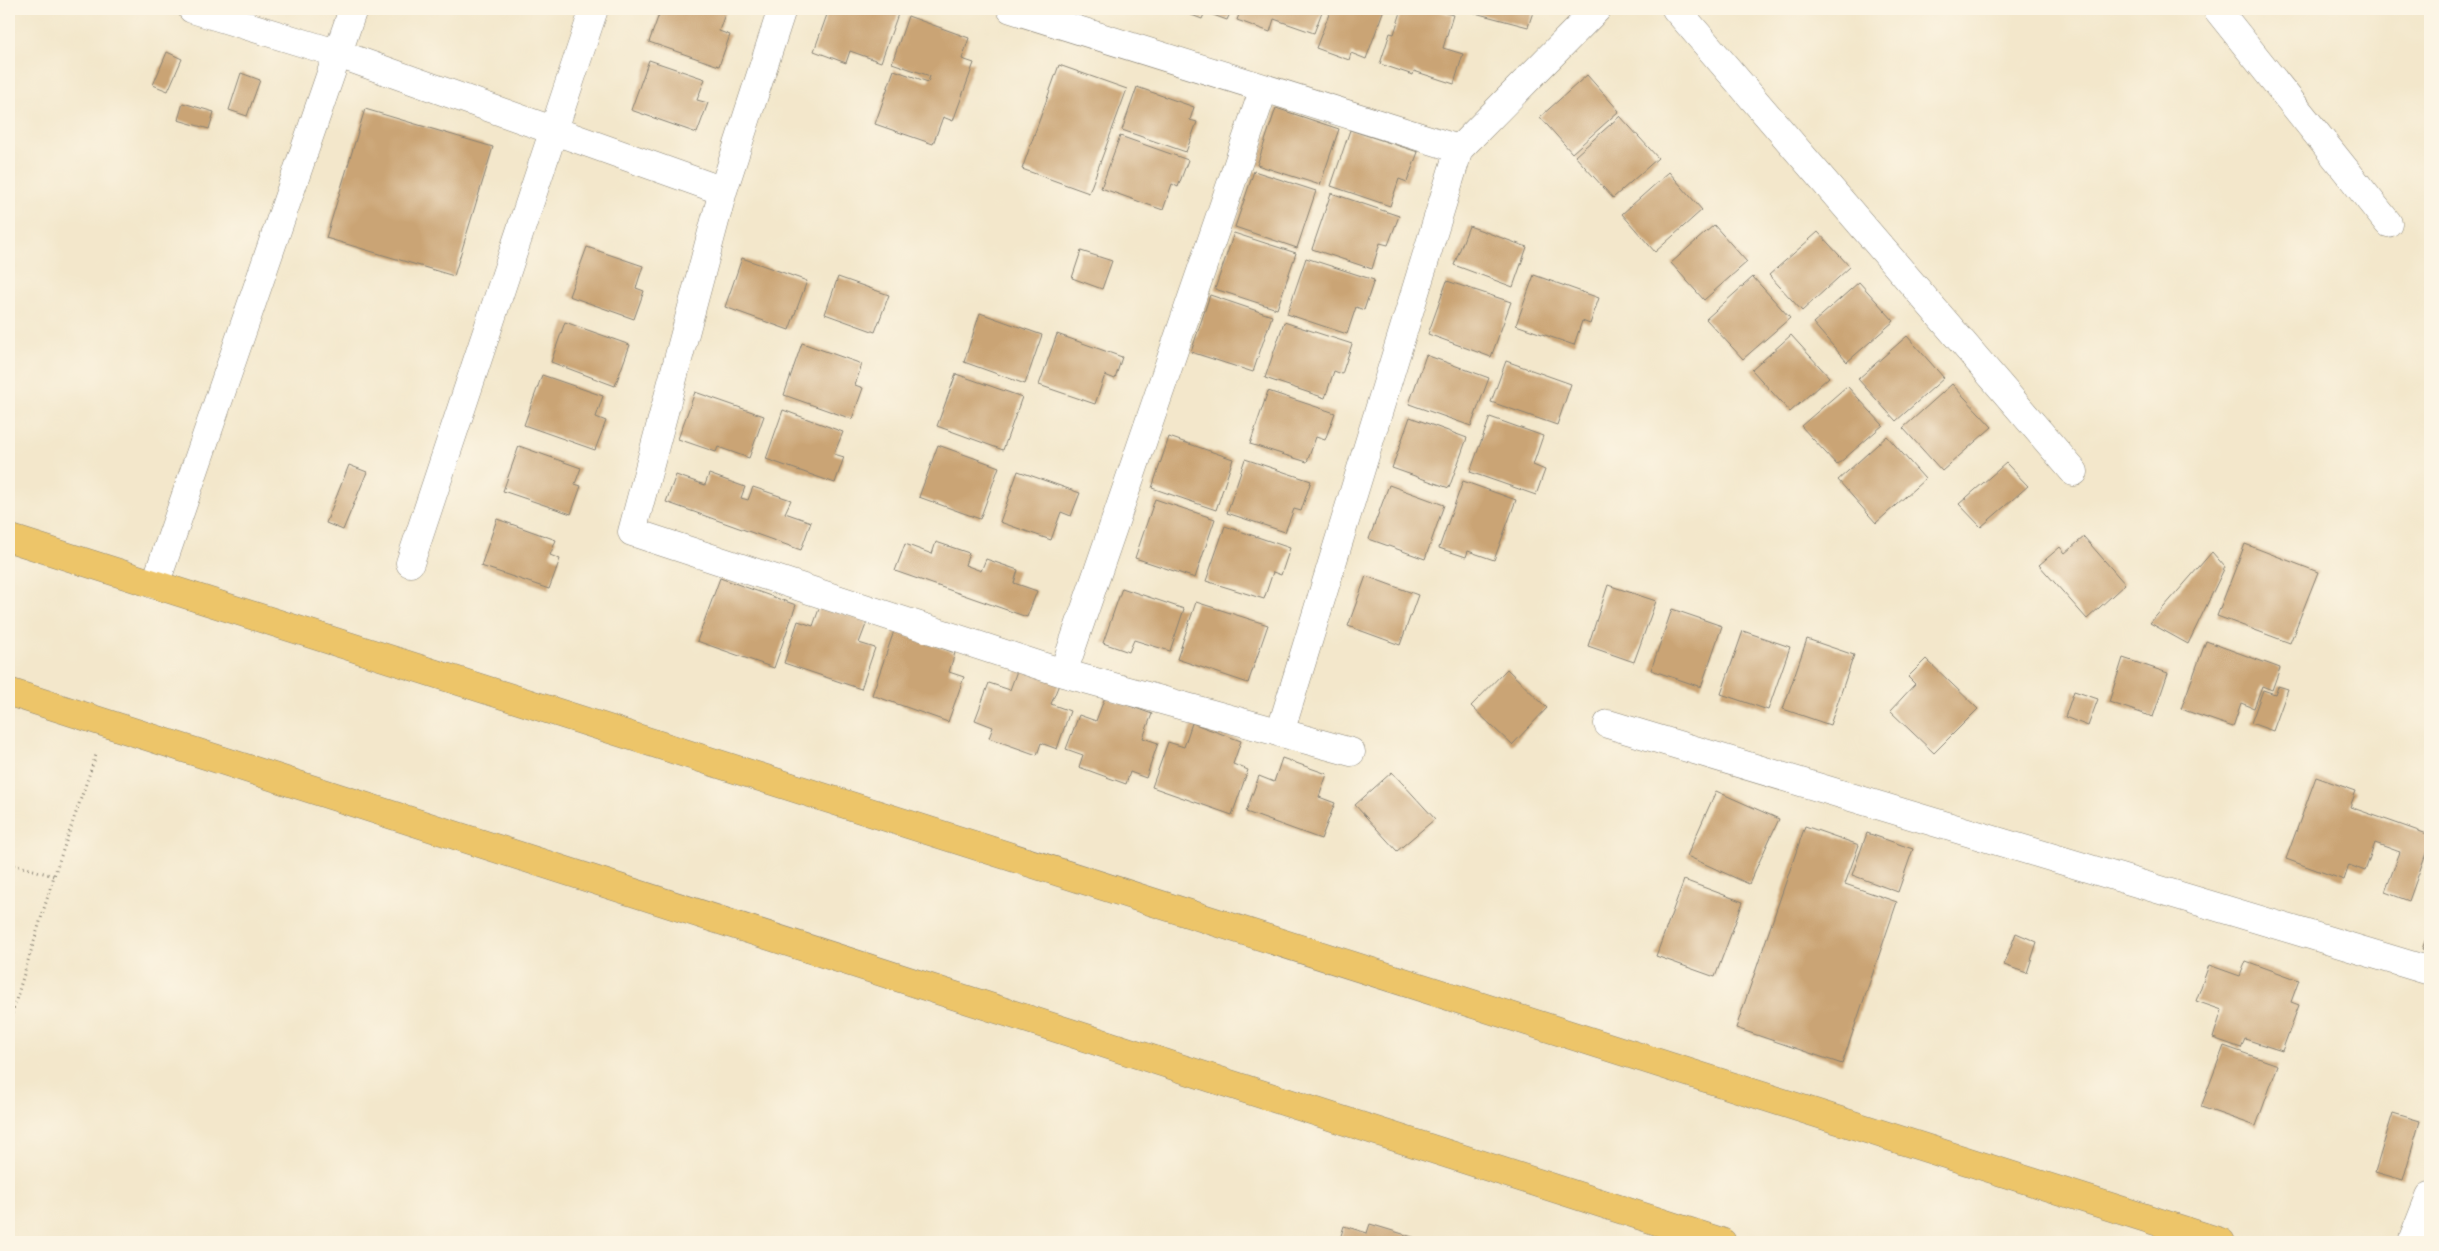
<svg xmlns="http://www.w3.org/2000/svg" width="2439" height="1251" font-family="Mynerve,sans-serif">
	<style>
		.building { fill: #caa475 }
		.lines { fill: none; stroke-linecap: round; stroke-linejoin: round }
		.minor-casing { stroke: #888274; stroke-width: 29 }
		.highway-casing { stroke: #888274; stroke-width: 29 }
		.path { stroke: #888274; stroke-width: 3; stroke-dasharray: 1 4; stroke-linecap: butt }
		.minor { stroke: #fff; stroke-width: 28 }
		.highway { stroke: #edc569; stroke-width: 28 }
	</style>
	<rect width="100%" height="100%" fill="#fcf5e5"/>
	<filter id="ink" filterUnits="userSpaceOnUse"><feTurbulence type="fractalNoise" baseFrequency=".02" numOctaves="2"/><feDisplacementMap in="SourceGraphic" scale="10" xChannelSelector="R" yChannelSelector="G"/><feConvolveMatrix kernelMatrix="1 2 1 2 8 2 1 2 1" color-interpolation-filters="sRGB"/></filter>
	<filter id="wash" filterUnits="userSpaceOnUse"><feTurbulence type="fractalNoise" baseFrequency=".0096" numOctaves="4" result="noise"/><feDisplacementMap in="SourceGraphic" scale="20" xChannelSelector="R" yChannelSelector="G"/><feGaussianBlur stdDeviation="1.12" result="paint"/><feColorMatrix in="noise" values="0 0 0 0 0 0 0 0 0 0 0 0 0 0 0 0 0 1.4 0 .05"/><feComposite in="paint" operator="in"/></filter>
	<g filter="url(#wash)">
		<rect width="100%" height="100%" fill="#f3e7cb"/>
		<g id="blocks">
			<path class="building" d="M661,9H719L726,11L719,31L730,35L719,66L649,42Z
				M829,9H884L898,14L881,62L850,51L846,63L814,51Z
				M1176,9H1232L1227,20L1205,12L1202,19Z
				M1241,9H1323L1314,33L1274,19L1270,32L1237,20Z
				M1331,9H1384L1366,59L1351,53L1349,60L1316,48Z
				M1402,9H1431L1453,15L1443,48L1463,54L1454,84L1414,71L1413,75L1380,64L1390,33L1394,34Z
				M1477,9H1534L1528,27L1475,13Z
				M908,16L969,38L962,59L974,63L953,121L943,117L933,144L875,124L894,70L928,82L930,76L892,63Z
				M167,52L182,59L168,91L153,85Z
				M649,60L705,79L697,100L708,103L697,133L631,110Z
				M1059,65L1127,89L1089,193L1022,169Z
				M241,73L260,80L247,116L229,110Z
				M1587,75L1619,111L1572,153L1540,117Z
				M1137,87L1194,107L1190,120L1197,122L1186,152L1122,130Z
				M183,103L214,112L209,129L178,120Z
				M1276,108L1339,129L1320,185L1257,165Z
				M365,109L493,147L454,276L326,238Z
				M1620,116L1658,158L1613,198L1575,156Z
				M1350,130L1418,152L1407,182L1399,179L1390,206L1331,186Z
				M1120,136L1188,160L1178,187L1172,184L1163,210L1101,188Z
				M1254,171L1316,191L1297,248L1235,227Z
				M1669,172L1702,210L1655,252L1622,214Z
				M1331,193L1399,216L1388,245L1380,243L1372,269L1312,249Z
				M1714,225L1747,262L1704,300L1671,263Z
				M1469,226L1527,247L1513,287L1454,265Z
				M1818,232L1850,267L1802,311L1769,275Z
				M1234,233L1296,253L1277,309L1215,289Z
				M587,247L643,266L636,288L644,291L634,319L569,296Z
				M1081,251L1112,261L1102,289L1072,278Z
				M742,258L807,281L789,330L725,307Z
				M1306,258L1374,280L1364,310L1356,307L1347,334L1287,314Z
				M1534,275L1599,298L1590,324L1582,321L1574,345L1516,325Z
				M838,277L889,295L875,332L825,314Z
				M1753,277L1790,318L1743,359L1706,319Z
				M1447,281L1511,302L1491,357L1428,334Z
				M1859,282L1894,321L1847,362L1813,323Z
				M1210,295L1272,316L1253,372L1191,352Z
				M980,313L1042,335L1025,384L964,362Z
				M565,322L630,345L615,386L551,362Z
				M1284,322L1352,344L1342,374L1334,371L1325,398L1265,378Z
				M1057,334L1122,357L1115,379L1105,375L1095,404L1039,385Z
				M1791,335L1829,377L1790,412L1752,370Z
				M1907,336L1944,378L1896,421L1858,379Z
				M802,343L862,364L855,385L863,388L852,419L784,395Z
				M1426,355L1489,378L1471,426L1409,404Z
				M1506,361L1571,384L1557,425L1491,402Z
				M956,374L1022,397L1003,450L937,426Z
				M542,375L603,396L596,417L606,421L595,450L524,425Z
				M1952,384L1992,427L1942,471L1903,428Z
				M1847,386L1883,425L1837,465L1801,426Z
				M1268,391L1335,413L1325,440L1316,437L1307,462L1250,444Z
				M695,392L764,416L749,458L718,447L716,452L678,439Z
				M783,410L843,432L834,454L844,457L835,483L766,459Z
				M1410,417L1467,438L1449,488L1392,468Z
				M1490,417L1543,436L1533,465L1545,470L1536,495L1470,472Z
				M1887,436L1925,479L1876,523L1838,480Z
				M1169,437L1233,459L1216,510L1152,488Z
				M938,445L999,467L980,519L919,497Z
				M519,446L581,468L575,484L581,486L571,514L503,491Z
				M1245,459L1311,481L1301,511L1294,509L1285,532L1227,513Z
				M2006,463L2028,486L1981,527L1959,504Z
				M349,465L367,472L343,530L326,523Z
				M1018,471L1080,493L1071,516L1061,512L1051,540L1000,522Z
				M709,474L745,487L741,498L748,500L753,487L791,500L785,513L811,522L801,550L666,502L676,475L705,485Z
				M1463,481L1516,500L1494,560L1468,551L1466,557L1439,548Z
				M1389,485L1444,505L1425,559L1369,539Z
				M1155,499L1215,519L1195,578L1135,558Z
				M497,519L556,540L550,555L560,559L549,589L481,566Z
				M1225,526L1290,548L1281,575L1273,572L1264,599L1206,581Z
				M2084,537L2125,584L2087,619L2039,565L2060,547L2065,553Z
				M936,542L969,553L965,565L981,571L986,559L1018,570L1014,583L1037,591L1027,617L895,571L905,544L932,554Z
				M2245,544L2318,572L2290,643L2217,616Z
				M2212,552L2225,567L2188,644L2150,623Z
				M1366,576L1418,595L1400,645L1348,626Z
				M720,578L796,605L774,668L697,641Z
				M1608,585L1656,601L1634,662L1588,646Z
				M1122,588L1184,609L1170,651L1134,640L1129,652L1103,643Z
				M1196,602L1268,625L1248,683L1177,659Z
				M820,606L867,622L859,643L875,648L861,689L784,663L798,621L813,626Z
				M1672,609L1722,626L1701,687L1651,670Z
				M894,631L955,653L949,672L964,677L948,722L872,695Z
				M1743,631L1790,647L1768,710L1721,694Z
				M1807,639L1854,655L1830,725L1783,709Z
				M2206,641L2280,668L2272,690L2262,686L2254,708L2241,703L2233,727L2181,709Z
				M2123,658L2168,673L2153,717L2109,702Z
				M1926,659L1978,709L1934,753L1890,711L1915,684L1908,677Z
				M1018,668L1060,682L1051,704L1070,711L1057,749L1041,743L1037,755L989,738L993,727L975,720L989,683L1010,690Z
				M1507,669L1547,708L1512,745L1471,706Z
				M2278,686L2288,689L2273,731L2251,723L2263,690L2275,694Z
				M2074,691L2098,699L2088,726L2065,717Z
				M1105,697L1152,714L1143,738L1158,743L1146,778L1130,772L1126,784L1079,767L1083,755L1066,749L1079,715L1096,721Z
				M1192,723L1241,741L1233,764L1248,770L1232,815L1152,787L1168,742L1184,747Z
				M1282,758L1327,774L1319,797L1335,803L1321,839L1246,812L1259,776L1274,782Z
				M1392,772L1435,819L1397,851L1355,805Z
				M2316,777L2356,791L2350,807L2430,835V842L2409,901L2385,892L2400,852L2375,843L2365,871L2349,865L2344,880L2286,859Z
				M1716,791L1779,819L1749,884L1687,856Z
				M1805,826L1859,845L1845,884L1897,902L1842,1064L1736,1028Z
				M1867,833L1913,849L1898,892L1852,875Z
				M1684,880L1743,902L1715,977L1656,956Z
				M2430,928V952L2422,949Z
				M2016,933L2037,942L2027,973L2004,965Z
				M2246,961L2299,980L2291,1002L2299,1005L2282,1051L2245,1039L2241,1048L2213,1038L2222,1010L2196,1001L2209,965L2240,976Z
				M2224,1046L2278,1065L2256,1126L2201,1107Z
				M2393,1113L2420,1121L2403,1180L2375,1172Z
				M1370,1224L1429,1242H1339L1344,1226L1367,1233Z"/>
		</g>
	</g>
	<g filter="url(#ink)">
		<use href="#blocks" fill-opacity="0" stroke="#888274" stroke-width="1"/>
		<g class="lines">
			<defs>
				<path id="minor" d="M192,9L336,53L723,191
					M782,9L723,191L632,532L1063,673L1351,752
					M1011,9L1459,149
					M1676,9L2074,472
					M2217,9L2388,223
					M410,563L594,9
					M155,585L353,9
					M1063,673L1264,88
					M1608,724L2430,971
					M1280,733L1459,149L1597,9
					M2412,1242L2430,1196"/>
				<path id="highway" d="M9,538L2221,1242
					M9,692L1722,1242"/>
			</defs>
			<use href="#minor" class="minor-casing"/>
			<use href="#highway" class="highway-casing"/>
			<path class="path" d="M9,863L54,876
				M9,1023L54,876L96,755"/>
			<use href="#minor" class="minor"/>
			<use href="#highway" class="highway"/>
		</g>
	</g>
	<rect width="2439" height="1251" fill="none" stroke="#fcf5e5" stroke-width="30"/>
</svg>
